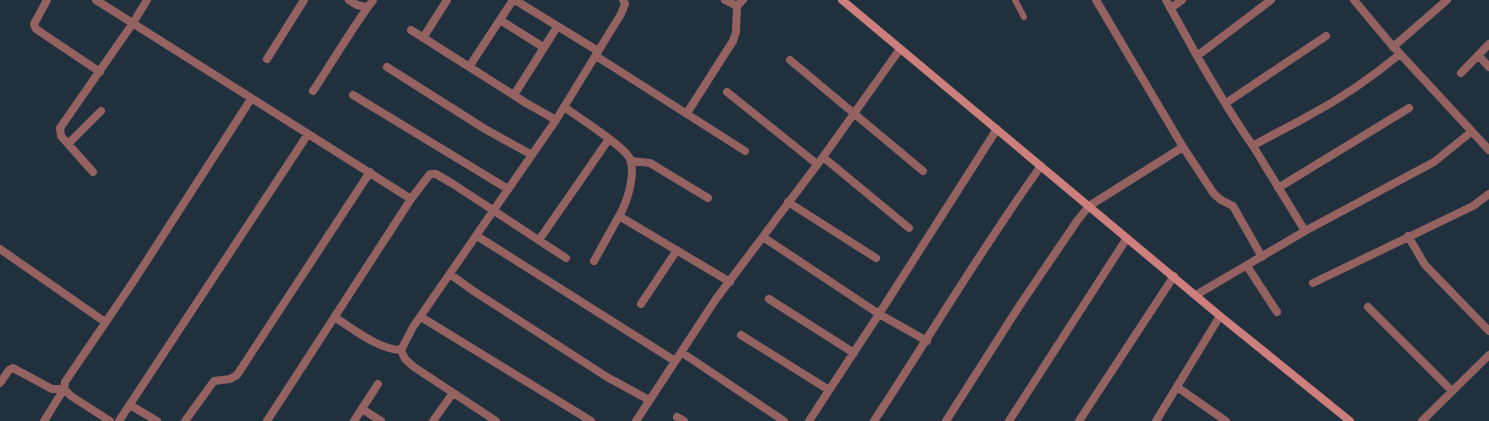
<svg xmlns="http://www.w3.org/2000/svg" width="1489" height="421" font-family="Mulish,sans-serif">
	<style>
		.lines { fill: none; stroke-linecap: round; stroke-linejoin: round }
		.lane { stroke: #946261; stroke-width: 6 }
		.street { stroke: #946261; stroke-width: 8 }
		.secondary { stroke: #cd7f7d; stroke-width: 8 }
	</style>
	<rect width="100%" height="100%" fill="#21303d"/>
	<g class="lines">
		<path class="lane" d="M1015,0L1024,17"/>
		<path class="street" d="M47,0L34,24L36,29L100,72
			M96,0L411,199
			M349,0L357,5L366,7
			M515,0L598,51
			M725,0L737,6L743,0
			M1096,0L1183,147L1214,194L1221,200L1233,206L1262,257
			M1166,0L1197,56L1271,0
			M1354,0L1390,43L1489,150
			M1171,8L1182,0
			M500,20L543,47
			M411,30L526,103L556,120
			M423,38L447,0
			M1393,47L1447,0
			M1478,55L1489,67
			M596,56L745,151
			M1197,56C1215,87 1233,118 1253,146C1271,135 1291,126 1310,115C1342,98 1372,77 1400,54
			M267,59L304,0
			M790,60L923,171
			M387,67L485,129L532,155
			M469,67L513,0
			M1461,73L1489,44
			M313,91C333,61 352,28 373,0
			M727,92L817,164
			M353,95L508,189
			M514,95L557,27
			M1226,103L1326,36
			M564,107C578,117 625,147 630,159C636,174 627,203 619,216L730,282
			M687,113L733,41L736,32L737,6
			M68,144L101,111
			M1253,146L1305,231L1434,162L1471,132
			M823,157L909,228
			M631,161L650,163L708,198
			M93,172L61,136L60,128L133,23L147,0
			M1278,188L1409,108
			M788,202L876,258
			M477,236L675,361
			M1408,236L1425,265L1489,331
			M763,237L879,314L809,421
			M539,240L609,139
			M0,249L105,322
			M594,261L619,216
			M1247,266L1277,312
			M451,275L475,292L607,377L649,400
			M1313,283L1473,206L1489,194
			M1196,295L1305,231
			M769,299L854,353
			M641,304L677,250
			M1368,307L1452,391
			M334,317C354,329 377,349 401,350
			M421,317L591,421
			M741,335L829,390
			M927,341L879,314L997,129
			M681,352L784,421
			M0,383L9,370L13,368L52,389H64
			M1177,387L1226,421
			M130,405L157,421
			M362,409L381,421
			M677,417L684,421
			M44,421L64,389
			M110,421L71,396L64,389L65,382L133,282L251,99
			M119,421L308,134
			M185,421L214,381L230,379L237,375L370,172
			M267,421L411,199L430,174H436L453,184L566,258
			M354,421L378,384
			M433,421L453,393
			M496,421L414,367L405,359L401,350L413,327L556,120L621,14L625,4L623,0
			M636,421L716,299L823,157L900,49
			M874,421C930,336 981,249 1041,166
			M946,421L1020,305L1077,221L1089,206L1183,147
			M1009,421L1127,238
			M1079,421L1174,276
			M1156,421L1220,316
			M1422,421L1489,355"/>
		<path class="secondary" d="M842,0L1220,316L1350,421"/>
	</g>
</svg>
